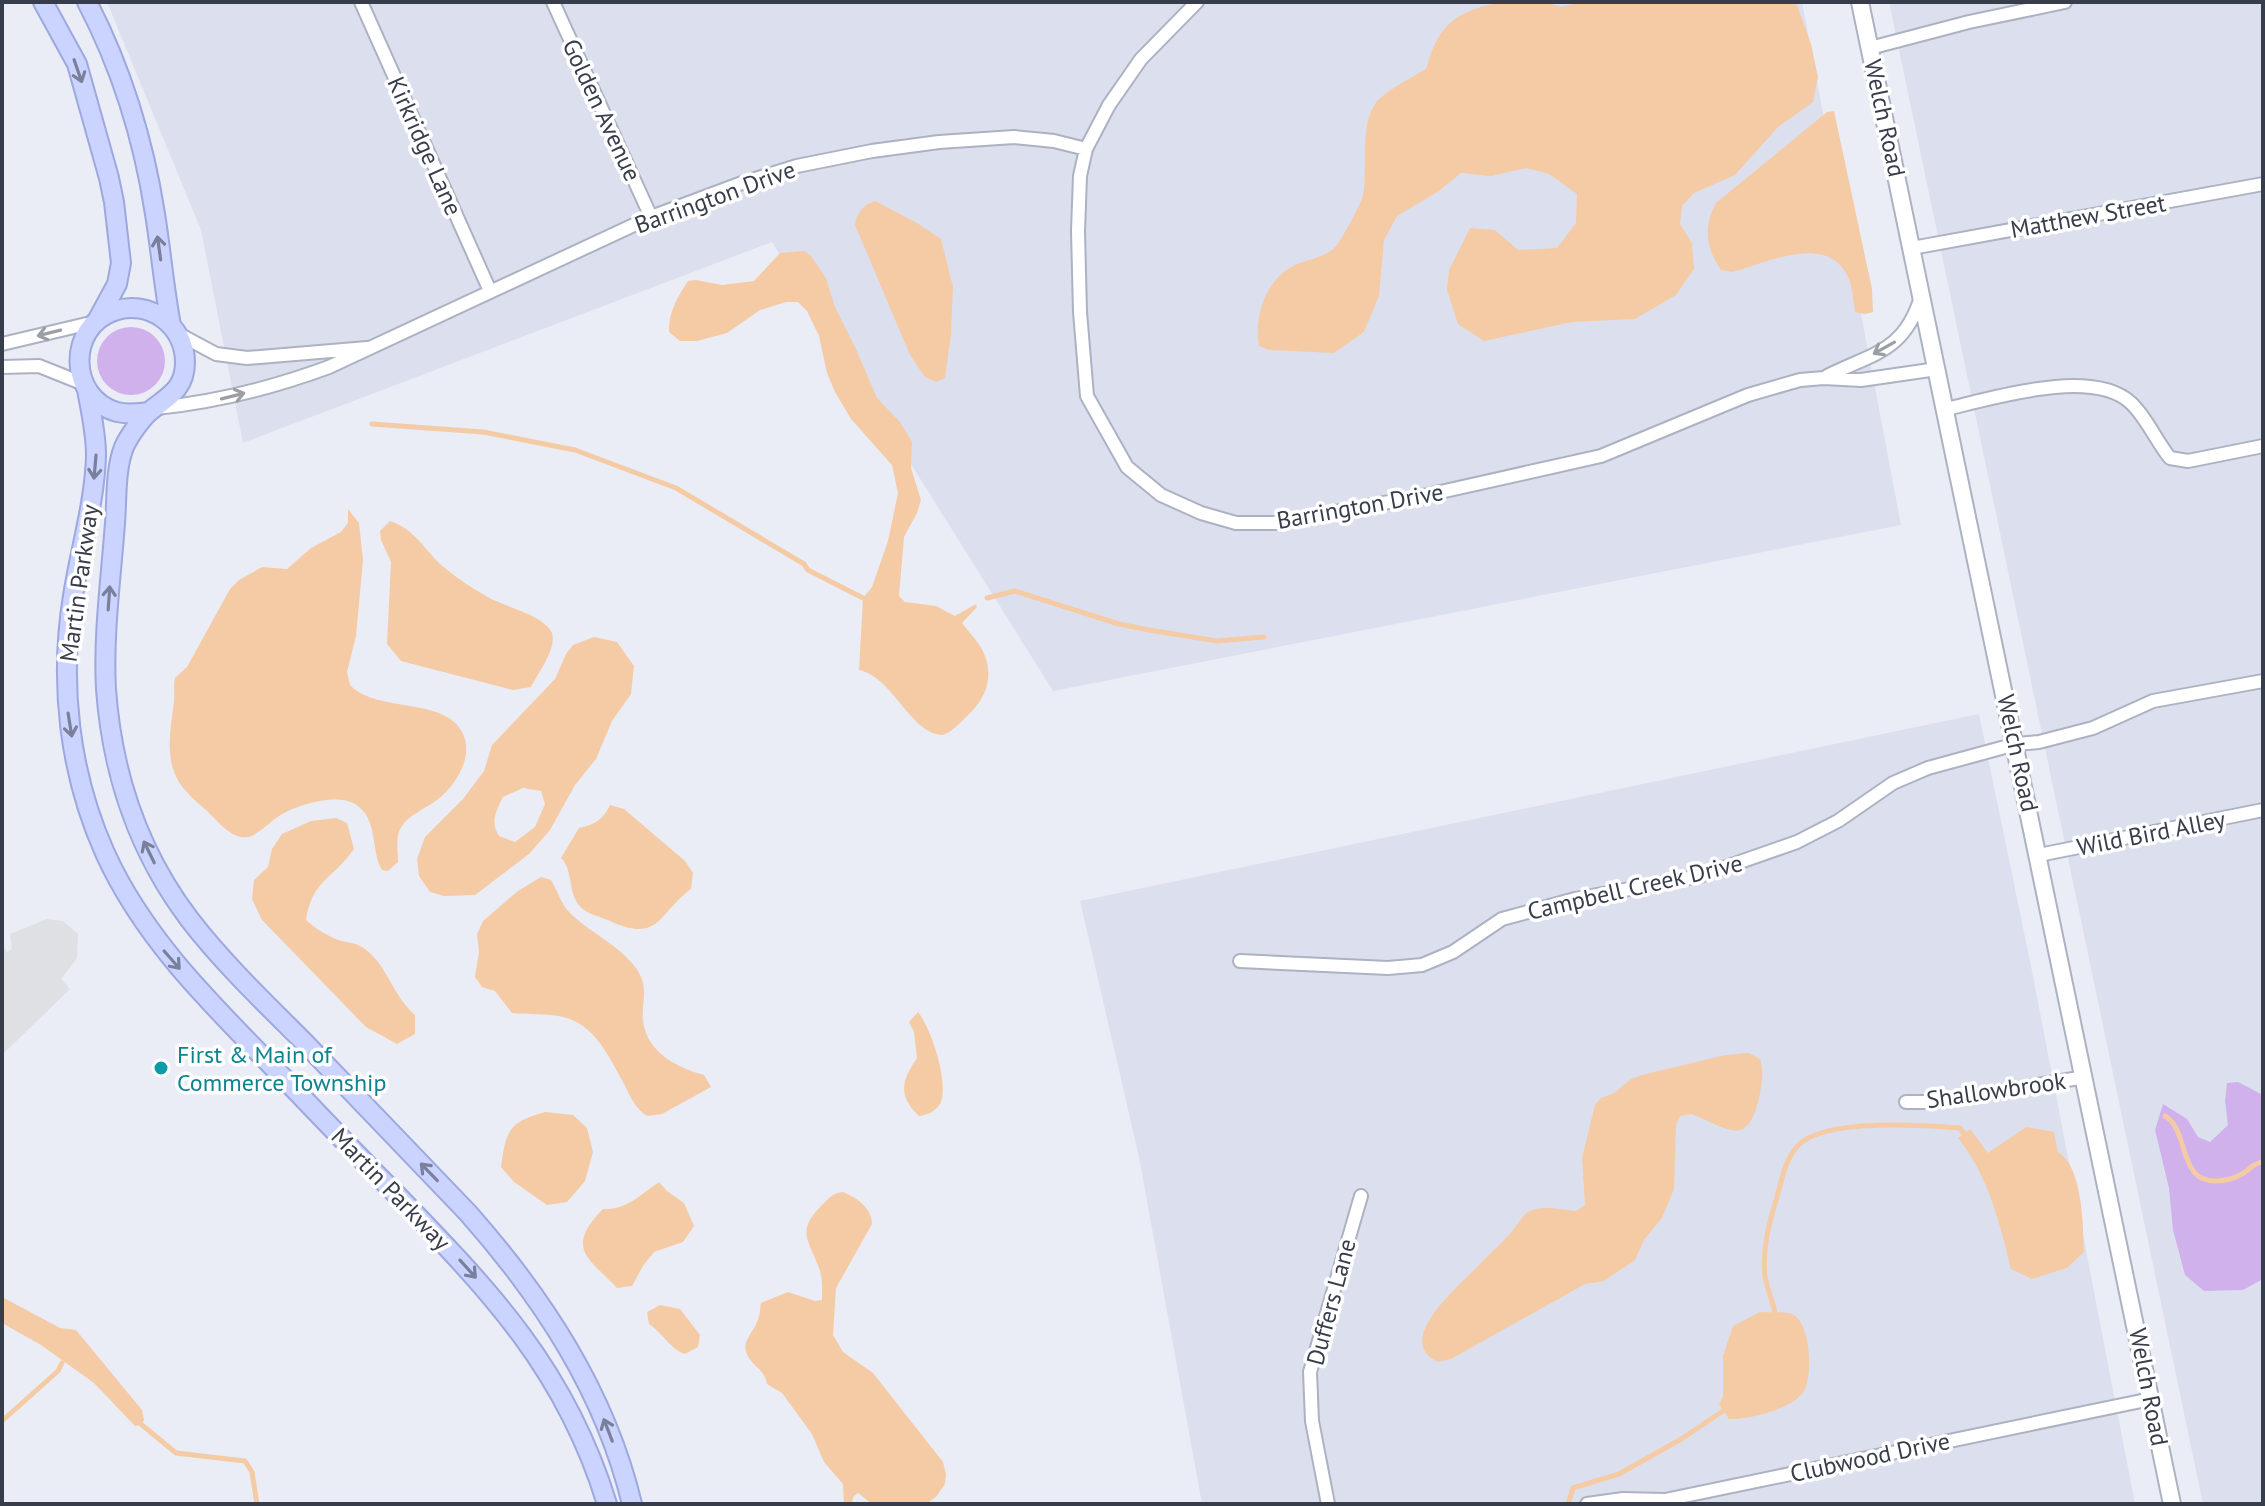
<svg xmlns="http://www.w3.org/2000/svg" width="2265" height="1506" font-family="'PT Sans',sans-serif">
	<style>
		.residential { fill: #dce0ee }
		.green { fill: #d0b1eb }
		.parking { fill: #dee0e4 }
		.water { fill: #f4cba4; fill-rule: evenodd }
		.lines { fill: none; stroke-linecap: round; stroke-linejoin: round }
		.stream { stroke: #f4cba4; stroke-width: 5 }
		.minor-casing { stroke: #acb2c2; stroke-width: 16 }
		.tertiary-casing { stroke: #acb2c2; stroke-width: 20 }
		.secondary-casing { stroke: #9ca8de; stroke-width: 22 }
		.minor { stroke: #fff; stroke-width: 12 }
		.tertiary { stroke: #fff; stroke-width: 16 }
		.secondary { stroke: #cbd3ff; stroke-width: 18 }
		.oneway { stroke: #7a809b }
		.oneway2 { stroke: #9b9ea4 }
		.culture-dot { fill: #0f9aa8; stroke: #fff; stroke-width: 3 }
		.labels { text-anchor: middle; dominant-baseline: central; stroke-width: 7; stroke-linejoin: round; paint-order: stroke }
		.street-label { font-size: 24px; fill: #373d4a; stroke: #fff }
		.culture-label { font-size: 24px; fill: #0d838f; stroke: #fff; text-anchor: start }
	</style>
	<rect width="100%" height="100%" fill="#eaedf6"/>
	<path class="residential" d="M107,2H1802L1901,525L1053,691L772,242L243,443L201,230Z
		M1889,2H2263V1504H2203Z
		M1979,714L2032,971L2135,1504H1202L1139,1157L1080,901Z"/>
	<path class="green" d="M97 361a34 34 0 1 1 68 0a34 34 0 1 1-68 0Z
		M2238,1082L2263,1095V1279L2243,1290L2204,1291L2185,1275L2173,1230L2169,1188L2155,1130L2163,1104L2187,1119L2198,1137L2210,1142L2228,1125L2225,1101L2227,1083Z"/>
	<path class="parking" d="M47,919L63,921L78,934L77,958L61,979L70,989L3,1054L2,942L7,952L12,949L10,934Z"/>
	<path class="water" d="M1501,2H1546L1561,7L1581,2H1796L1811,44L1818,77L1813,102L1778,127L1735,175L1694,193L1682,206L1680,224L1692,243L1694,269L1676,295L1635,319L1572,322L1484,341L1458,324L1447,290L1449,270L1470,228L1495,230L1518,250L1557,248L1576,223L1577,194L1549,174L1526,168L1491,176L1461,173L1439,191L1397,216L1384,240L1379,296L1364,332L1334,353L1269,350L1259,346C1254,316 1265,281 1293,266C1306,259 1327,258 1337,245C1344,235 1360,206 1363,195C1368,169 1359,128 1375,104C1384,91 1413,77 1426,69C1439,23 1455,12 1501,2Z
		M1834,111L1872,289L1873,312L1865,314L1855,312C1853,300 1853,286 1847,275C1825,233 1768,263 1732,272L1721,270C1706,248 1703,227 1716,203L1827,112Z
		M875,201L917,223L941,239L953,287L951,334L945,378L936,382L925,377L910,355L855,225C857,212 863,205 875,201Z
		M804,251L811,256L826,278L835,307L855,347L877,398L900,422L912,442L911,468L921,500L917,513L904,537L899,596L905,602L936,606L955,616L976,604L977,607L962,623C967,630 973,636 978,643C994,666 991,691 972,711C963,720 955,730 943,735C911,735 893,677 859,670L863,598L872,587L888,541L898,493L892,465L851,419L835,392L827,373L819,336L807,311L798,302H786L760,310L727,333L697,341H680L669,332C668,313 678,296 688,281L696,280L722,285L754,281L780,253Z
		M348,509L359,523L363,560L356,636L347,672L350,685C373,711 437,699 458,726C478,750 458,784 437,800C426,808 409,815 402,826C395,835 398,851 398,862L388,871L382,870C370,849 379,819 355,804C338,793 300,804 284,813C272,819 260,834 248,837C234,840 220,824 212,816C204,807 193,800 185,790C163,765 170,733 174,702C175,694 173,686 175,678L187,667L230,589L239,580L262,567L287,569L311,548L341,532L348,523Z
		M390,521C416,529 425,552 445,568C458,579 472,588 486,596C502,606 543,615 551,631C559,646 538,673 531,687L513,690L401,661L387,644L391,562L381,540L380,531Z
		M594,637L617,642L634,666L631,694L612,721L596,759L575,785L550,830L529,854L475,895L444,896L430,892L419,876L417,859L425,837L463,799L484,771L492,745L555,679L566,654L573,645ZM523,788L541,791L545,804L535,827L515,842L499,836C490,822 496,811 503,797Z
		M610,805L624,809L685,861L693,873L691,889C658,913 660,944 610,921C599,916 585,914 578,904C568,890 573,870 561,858L579,828C594,825 603,820 610,805Z
		M336,818L347,823L354,849C333,879 312,880 306,920C316,929 326,935 338,940C346,942 356,943 362,947C388,964 391,994 415,1015V1034L397,1044L366,1027L262,920L252,899L254,880L268,867L272,849L282,834L311,821Z
		M541,877L551,880C557,890 562,905 569,912C590,933 618,944 636,968C650,988 641,1002 643,1021C647,1053 678,1068 704,1075L711,1087L662,1114L647,1116C634,1108 629,1093 622,1080C608,1055 594,1024 563,1017C548,1013 528,1015 512,1013L495,991L482,987L475,977L479,952L477,934L483,921L518,891Z
		M918,1012C931,1028 950,1084 940,1104C935,1112 927,1115 919,1116C897,1095 902,1080 917,1058L914,1032L909,1022Z
		M1749,1053L1760,1059C1764,1072 1762,1084 1759,1098C1747,1151 1725,1126 1691,1114L1680,1116L1676,1125L1674,1189L1662,1218L1644,1240L1635,1260L1604,1281L1585,1284L1451,1359L1438,1362C1390,1340 1465,1281 1482,1262C1493,1250 1507,1239 1516,1226C1520,1221 1522,1216 1528,1212C1540,1204 1562,1210 1576,1211L1585,1205L1582,1158L1595,1105L1601,1098L1614,1093L1631,1079L1642,1075L1725,1055Z
		M545,1112L573,1115L587,1128L593,1152L585,1181L567,1202L547,1205L514,1182L501,1167C506,1130 509,1122 545,1112Z
		M2026,1127L2054,1132L2058,1152C2083,1167 2083,1226 2084,1252L2067,1268L2032,1279L2011,1269C2000,1224 1988,1175 1958,1138L1970,1129L1988,1153Z
		M659,1182L667,1191L684,1203L694,1226L683,1242L654,1252L643,1266L632,1286L617,1288C589,1258 564,1249 603,1209C627,1210 640,1195 659,1182Z
		M843,1192C857,1198 872,1208 872,1224L836,1288L833,1335L843,1352L873,1373L943,1462L946,1474L945,1484L936,1497L926,1504H872L858,1493L853,1497L852,1504H844L843,1484L824,1462L812,1434L782,1393L767,1384C764,1369 757,1370 749,1358C739,1343 752,1335 757,1322C760,1316 760,1309 761,1303L788,1292L815,1301L822,1300C822,1290 823,1277 819,1268C808,1239 796,1231 822,1205C829,1198 833,1193 843,1192Z
		M2,1297L60,1328L76,1330L142,1410L144,1420L142,1425L135,1426L94,1383L41,1345L2,1323Z
		M660,1305L680,1309L700,1335L698,1347L685,1354C670,1349 663,1333 649,1324L647,1312Z
		M1760,1312C1769,1313 1784,1311 1792,1314C1811,1322 1813,1376 1804,1391C1793,1409 1748,1420 1729,1419L1719,1404L1723,1397V1356L1733,1326Z"/>
	<g class="lines">
		<path class="stream" d="M372,424L483,432L575,450L676,488L804,564L808,570L863,598
			M987,598L1015,591L1119,624L1149,630L1217,641L1264,637
			M2165,1116C2183,1126 2181,1156 2194,1172C2204,1185 2228,1182 2242,1174C2250,1170 2252,1163 2263,1162
			M1776,1318C1774,1303 1767,1290 1765,1276C1762,1249 1769,1223 1777,1197C1782,1179 1786,1154 1802,1142C1833,1119 1922,1125 1960,1128L1966,1137
			M2,1421L58,1371L62,1363
			M142,1425L176,1453L245,1461L252,1472L257,1504
			M1568,1504L1573,1488L1619,1474L1683,1438L1726,1409"/>
		<defs>
			<path id="minor" d="M361,2L490,291
				M553,2L651,217
				M1197,2L1141,59L1109,105L1086,149L1080,176L1078,231L1080,312L1087,396L1127,467L1161,495L1201,513L1236,523H1275L1427,495L1601,456L1748,395L1800,380L1824,378L1861,380L1937,369
				M1870,48L1969,22L2065,2
				M1912,248L2263,184
				M177,333L216,354L247,358L367,348
				M2,344L95,322
				M2,367L39,366L84,384
				M1827,376C1873,353 1904,352 1921,297
				M156,408C216,402 272,388 329,367L651,217L739,184L797,166L872,151L939,142L1014,137L1054,141L1086,149
				M1946,409C1994,398 2092,367 2131,403C2147,418 2156,441 2170,458L2188,461L2263,446
				M2039,855L2263,810
				M1240,961L1388,968L1422,965L1453,952L1502,919L1575,899L1700,876L1797,842L1838,821L1893,783L1928,768L2016,744L2039,742L2093,728L2153,701L2263,681
				M1906,1102H1936L2085,1077
				M1328,1504L1312,1421L1310,1372L1361,1196
				M1587,1504L1623,1499L1665,1500L2151,1399"/>
			<path id="tertiary" d="M1860,2L2172,1504"/>
			<path id="secondary" d="M43,2L77,64L109,178L114,202L121,263L117,284L98,319
				M87,2C121,67 144,142 155,214C161,251 164,288 171,325
				M87,390C91,411 96,433 96,455C95,502 80,550 73,596C59,682 69,773 105,853C142,935 206,999 269,1063C311,1106 353,1151 396,1194C491,1292 566,1370 607,1504
				M149,412C138,413 128,415 117,412C68,398 67,327 114,311C149,299 185,325 185,362C185,389 169,396 150,411C141,419 129,436 124,447C115,470 117,499 115,523C111,578 103,635 106,689C112,773 139,853 190,920C224,964 265,1003 304,1042C359,1099 413,1156 468,1213C543,1298 605,1392 632,1504"/>
		</defs>
		<use href="#minor" class="minor-casing"/>
		<use href="#tertiary" class="tertiary-casing"/>
		<use href="#secondary" class="secondary-casing"/>
		<use href="#minor" class="minor"/>
		<use href="#tertiary" class="tertiary"/>
		<use href="#secondary" class="secondary"/>
	</g>
	<defs><path id="oneway-shaft" d="M-6 0H5M1.5-3L5.5 0L1.5 3" fill="none" stroke-width="1.6" stroke-linecap="round" stroke-linejoin="round" transform="scale(2)"/></defs>
	<g class="oneway">
		<use href="#oneway-shaft" transform="translate(78 71) rotate(71)"/>
		<use href="#oneway-shaft" transform="translate(159 248) rotate(-98)"/>
		<use href="#oneway-shaft" transform="translate(95 467) rotate(95)"/>
		<use href="#oneway-shaft" transform="translate(109 598) rotate(-86)"/>
		<use href="#oneway-shaft" transform="translate(70 725) rotate(81)"/>
		<use href="#oneway-shaft" transform="translate(149 852) rotate(-116)"/>
		<use href="#oneway-shaft" transform="translate(172 960) rotate(49)"/>
		<use href="#oneway-shaft" transform="translate(429 1172) rotate(-134)"/>
		<use href="#oneway-shaft" transform="translate(468 1269) rotate(48)"/>
		<use href="#oneway-shaft" transform="translate(608 1430) rotate(-111)"/>
	</g>
	<g class="oneway2">
		<use href="#oneway-shaft" transform="translate(49 333) rotate(166)"/>
		<use href="#oneway-shaft" transform="translate(1884 348) rotate(151)"/>
		<use href="#oneway-shaft" transform="translate(233 396) rotate(-14)"/>
	</g>
	<circle class="culture-dot" cx="161" cy="1068" r="8"/>
	<g class="labels">
		<g class="street-label">
			<text transform="translate(602 110) rotate(65)">Golden Avenue</text>
			<text transform="translate(1885 118) rotate(78)">Welch Road</text>
			<text transform="translate(425 146) rotate(66)">Kirkridge Lane</text>
			<text transform="translate(715 197) rotate(-20)">Barrington Drive</text>
			<text transform="translate(2088 216) rotate(-10)">Matthew Street</text>
			<text transform="translate(1360 506) rotate(-10)">Barrington Drive</text>
			<text transform="translate(79 583) rotate(-82)">Martin Parkway</text>
			<text transform="translate(2018 753) rotate(78)">Welch Road</text>
			<text transform="translate(2151 833) rotate(-11)">Wild Bird Alley</text>
			<text transform="translate(1635 887) rotate(-13)">Campbell Creek Drive</text>
			<text transform="translate(1996 1090) rotate(-8)">Shallowbrook</text>
			<text transform="translate(391 1189) rotate(46)">Martin Parkway</text>
			<text transform="translate(1331 1302) rotate(-75)">Duffers Lane</text>
			<text transform="translate(2149 1387) rotate(79)">Welch Road</text>
			<text transform="translate(1870 1457) rotate(-12)">Clubwood Drive</text>
		</g>
		<g class="culture-label">
			<text x="177" y="1054">First &amp; Main of<tspan x="177" dy="28">Commerce Township</tspan></text>
		</g>
	</g>
	<rect width="2265" height="1506" fill="none" stroke="#373d4a" stroke-width="8"/>
</svg>
